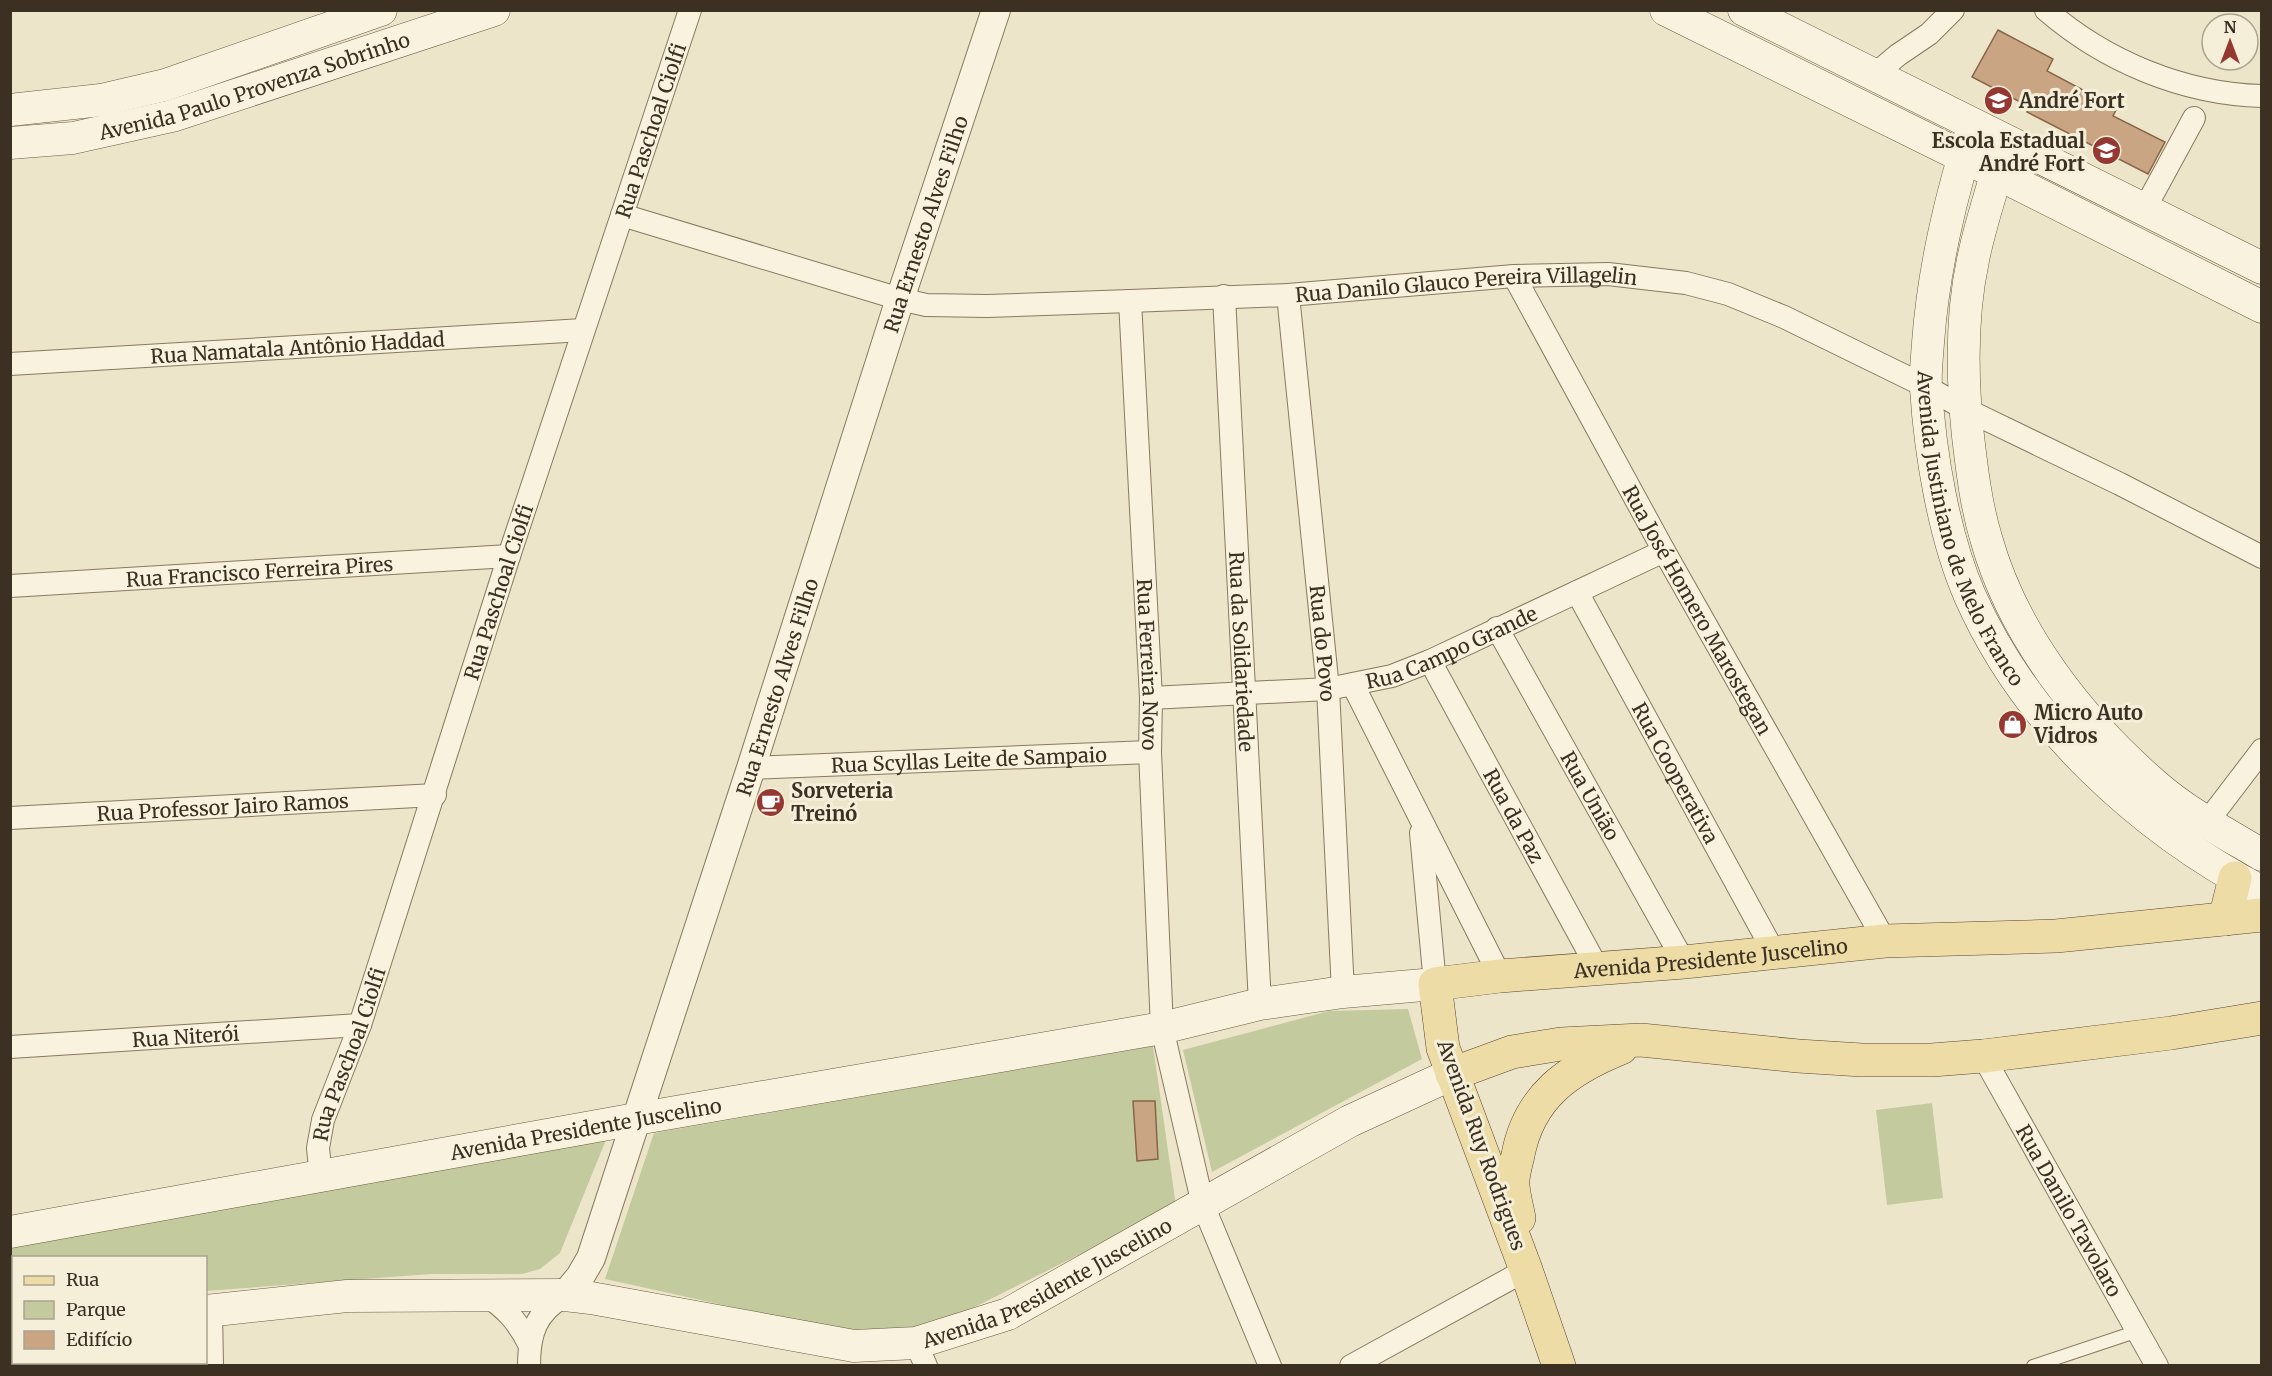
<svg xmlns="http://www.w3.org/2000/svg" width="2272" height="1376" font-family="Merriweather,serif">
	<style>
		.green { fill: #c3cb9e }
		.building { fill: #c9a583; stroke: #876546; stroke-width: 1.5 }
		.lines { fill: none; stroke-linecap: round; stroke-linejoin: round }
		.service-casing { stroke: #89795f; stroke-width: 14 }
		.minor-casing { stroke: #89795f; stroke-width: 24 }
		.tertiary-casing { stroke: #89795f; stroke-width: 30 }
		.secondary-casing { stroke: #6b5a42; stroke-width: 33 }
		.primary-casing { stroke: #584733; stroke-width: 34 }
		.service { stroke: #f8f2de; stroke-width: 12 }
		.minor { stroke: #f8f2de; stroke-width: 22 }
		.tertiary { stroke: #f8f2de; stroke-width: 28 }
		.secondary { stroke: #f8f2de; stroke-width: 32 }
		.primary { stroke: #eddca6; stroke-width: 33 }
		.labels { text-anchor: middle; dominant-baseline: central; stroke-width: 6; stroke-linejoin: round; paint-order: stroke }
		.street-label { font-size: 20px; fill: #3b3022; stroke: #f5efda }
		.poi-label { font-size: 20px; font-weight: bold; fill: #3b3022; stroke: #f5efda; text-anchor: start }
	</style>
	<rect width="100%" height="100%" fill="#ede5ca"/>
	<path class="green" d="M1408,1009L1422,1059L1212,1172L1183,1050L1329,1011Z
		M1153,1046L1176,1206L943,1323L900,1332H845L605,1279L654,1133Z
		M1932,1103L1943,1198L1887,1205L1876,1110Z
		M608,1135L560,1253L540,1269L522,1274H431L206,1291V1258H14V1320L11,1321V1246L123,1228Z"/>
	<path class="building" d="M1998,30L2053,59L2047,71L2117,108L2113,116L2165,142L2148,174L2027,112L2030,107L1972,77Z
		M1133,1101H1155L1158,1159L1137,1161Z"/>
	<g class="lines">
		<defs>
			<path id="service" d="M2033,1366L2138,1331"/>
			<g id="minor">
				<path d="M2046,10C2105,61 2183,94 2262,96"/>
				<path d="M1873,76L1898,55L1929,34L1953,10"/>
				<path d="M2144,210L2194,118"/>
				<path id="s1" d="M622,215L900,299L926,305L987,306L1130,301L1288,295L1514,276L1608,274L1686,283L1728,294L1784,317L1925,386L1965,409L2120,484L2262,557"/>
				<path id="s2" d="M1514,276L1664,551L1885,941"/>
				<path id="s3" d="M1288,295L1328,689L1343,992"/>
				<path id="s4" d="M1224,296L1260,1004"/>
				<path id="s5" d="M1130,301L1151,698L1150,752L1162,1028L1203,1205L1270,1366"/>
				<path id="s6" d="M10,364L583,330"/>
				<path id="s7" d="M10,586L509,556"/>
				<path id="s8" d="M1577,592L1775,954"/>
				<path id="s9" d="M1497,628L1684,962"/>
				<path id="s10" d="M1430,661L1598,969"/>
				<path d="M1353,685L1500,976"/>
				<path id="s11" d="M1151,698L1328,689L1392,676L1430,661L1664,551"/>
				<path id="s12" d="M751,768L1150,752"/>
				<path id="s13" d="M10,818L435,795"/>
				<path d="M1421,833L1435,984"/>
				<path d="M2195,833L2207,822L2262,750"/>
				<path id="s14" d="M10,1047L360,1025"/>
				<path id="s15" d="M1983,1056L2157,1366"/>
				<path id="s16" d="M321,1177L318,1148L323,1120L360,1025L509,556L690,10"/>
				<path d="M485,1295C506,1308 518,1322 529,1344"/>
				<path d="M211,1310L212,1366"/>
				<path d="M916,1343L926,1366"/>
				<path d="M529,1366C529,1332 536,1313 565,1295"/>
				<path d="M1351,1366L1526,1270"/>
			</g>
			<g id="tertiary">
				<path id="s17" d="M565,1295L580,1277L591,1258L751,768L900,299L996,10"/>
			</g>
			<g id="secondary">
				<path d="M1666,10L1998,174L2262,307"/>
				<path d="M1744,10L2262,268"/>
				<path d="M10,110L101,100L165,85L381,10"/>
				<path id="s18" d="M1974,125C1951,192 1933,273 1928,343C1927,357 1925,373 1926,388C1930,453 1944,537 1970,596C2026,723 2140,828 2262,892"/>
				<path d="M2006,142C1995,181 1981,220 1973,260C1961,316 1962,379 1968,436C1972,470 1976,505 1986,538C2013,635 2081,721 2155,785C2187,813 2225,833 2262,855"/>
				<path id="s19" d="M10,143L73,138L172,116L494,10"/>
				<path id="s20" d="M10,1232L636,1119L1162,1028L1260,1004L1343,992L1435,984"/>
				<path id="s21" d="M206,1311L347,1296L565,1295L591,1298L854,1346L916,1343L1008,1314L1350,1121L1452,1074"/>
				<path d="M10,1340L14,1339"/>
			</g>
			<g id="primary">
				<path d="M2225,919L2235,878"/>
				<path d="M1452,1074L1512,1052L1561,1044L1641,1040L1798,1056L1862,1060H1932L1983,1056L2171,1033L2262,1018"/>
				<path d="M1519,1218C1517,1208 1514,1197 1513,1186C1512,1176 1516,1164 1518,1155C1529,1096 1569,1069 1621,1048"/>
				<path id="s22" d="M1559,1366L1526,1270L1443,1048L1435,984L1500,976L1684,962L1885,941L2056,936L2262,915"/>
			</g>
		</defs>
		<use href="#service" class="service-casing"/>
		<use href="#minor" class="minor-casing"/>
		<use href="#tertiary" class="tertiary-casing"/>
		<use href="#secondary" class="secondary-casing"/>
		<use href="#primary" class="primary-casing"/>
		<use href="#service" class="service"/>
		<use href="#minor" class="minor"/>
		<use href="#tertiary" class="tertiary"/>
		<use href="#secondary" class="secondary"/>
		<use href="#primary" class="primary"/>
	</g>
	<defs>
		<symbol id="school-disc" viewBox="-11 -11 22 22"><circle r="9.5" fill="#953832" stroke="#f5efda"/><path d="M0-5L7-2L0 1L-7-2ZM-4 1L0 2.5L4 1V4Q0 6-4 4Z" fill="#fff"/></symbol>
		<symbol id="shop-disc" viewBox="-11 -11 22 22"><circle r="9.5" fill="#953832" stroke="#f5efda"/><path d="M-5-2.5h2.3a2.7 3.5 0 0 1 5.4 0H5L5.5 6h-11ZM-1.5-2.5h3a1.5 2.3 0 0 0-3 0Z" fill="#fff"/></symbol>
		<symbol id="cafe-disc" viewBox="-11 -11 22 22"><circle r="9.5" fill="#953832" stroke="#f5efda"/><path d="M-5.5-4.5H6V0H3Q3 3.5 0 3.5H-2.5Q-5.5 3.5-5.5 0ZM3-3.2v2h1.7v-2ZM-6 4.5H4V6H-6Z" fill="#fff"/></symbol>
	</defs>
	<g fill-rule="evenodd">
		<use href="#school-disc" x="1982" y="84" width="33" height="33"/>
		<use href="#school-disc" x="2090" y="134" width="33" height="33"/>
		<use href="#shop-disc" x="1996" y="708" width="33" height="33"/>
		<use href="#cafe-disc" x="754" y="786" width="33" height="33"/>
	</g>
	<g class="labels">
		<g class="street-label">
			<text stroke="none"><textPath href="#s19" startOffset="252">Avenida Paulo Provenza Sobrinho</textPath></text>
			<text stroke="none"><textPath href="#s16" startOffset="1100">Rua Paschoal Ciolfi</textPath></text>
			<text stroke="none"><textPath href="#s17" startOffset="1132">Rua Ernesto Alves Filho</textPath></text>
			<text stroke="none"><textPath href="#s1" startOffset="858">Rua Danilo Glauco Pereira Villagelin</textPath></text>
			<text stroke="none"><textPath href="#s6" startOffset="288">Rua Namatala Antônio Haddad</textPath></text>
			<text stroke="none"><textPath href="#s18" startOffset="417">Avenida Justiniano de Melo Franco</textPath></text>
			<text stroke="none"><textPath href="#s7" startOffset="250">Rua Francisco Ferreira Pires</textPath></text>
			<text stroke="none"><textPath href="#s16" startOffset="614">Rua Paschoal Ciolfi</textPath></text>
			<text stroke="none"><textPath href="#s2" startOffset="381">Rua José Homero Marostegan</textPath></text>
			<text stroke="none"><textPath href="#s3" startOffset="350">Rua do Povo</textPath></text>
			<text stroke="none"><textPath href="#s11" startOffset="308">Rua Campo Grande</textPath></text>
			<text stroke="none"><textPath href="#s4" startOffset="356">Rua da Solidariedade</textPath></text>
			<text stroke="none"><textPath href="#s5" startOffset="364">Rua Ferreira Novo</textPath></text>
			<text stroke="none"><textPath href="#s17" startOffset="646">Rua Ernesto Alves Filho</textPath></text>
			<text stroke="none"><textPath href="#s12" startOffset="218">Rua Scyllas Leite de Sampaio</textPath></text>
			<text stroke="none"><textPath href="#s8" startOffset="206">Rua Cooperativa</textPath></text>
			<text stroke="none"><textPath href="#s9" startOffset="192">Rua União</textPath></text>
			<text stroke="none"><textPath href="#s13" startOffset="213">Rua Professor Jairo Ramos</textPath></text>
			<text stroke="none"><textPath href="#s10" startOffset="176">Rua da Paz</textPath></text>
			<text stroke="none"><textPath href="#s22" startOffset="680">Avenida Presidente Juscelino</textPath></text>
			<text stroke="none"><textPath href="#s14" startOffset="176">Rua Niterói</textPath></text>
			<text stroke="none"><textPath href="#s16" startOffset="128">Rua Paschoal Ciolfi</textPath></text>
			<text stroke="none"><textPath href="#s20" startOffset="585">Avenida Presidente Juscelino</textPath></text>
			<text transform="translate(1482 1145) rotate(70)">Avenida Ruy Rodrigues</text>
			<text stroke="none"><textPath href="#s15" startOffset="177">Rua Danilo Tavolaro</textPath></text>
			<text stroke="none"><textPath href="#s21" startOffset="860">Avenida Presidente Juscelino</textPath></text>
		</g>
		<g class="poi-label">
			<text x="2019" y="100">André Fort</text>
			<text x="2085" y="140" text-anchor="end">Escola Estadual<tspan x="2085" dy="23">André Fort</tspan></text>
			<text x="2034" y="712">Micro Auto<tspan x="2034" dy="23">Vidros</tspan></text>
			<text x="791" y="790">Sorveteria<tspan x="791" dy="23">Treinó</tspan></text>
		</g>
	</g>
	<rect width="2272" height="1376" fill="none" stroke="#3b3022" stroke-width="24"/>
	<rect x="12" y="1256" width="195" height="108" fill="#f5efda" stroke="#aba390" stroke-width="1.5"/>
	<rect x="24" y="1276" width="30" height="9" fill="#eddca6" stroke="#aba390" stroke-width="1.5"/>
	<text x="66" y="1286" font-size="18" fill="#3b3022">Rua</text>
	<rect x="24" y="1301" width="30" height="18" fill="#c3cb9e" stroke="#aba390" stroke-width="1.5"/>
	<text x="66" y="1316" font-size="18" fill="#3b3022">Parque</text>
	<rect x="24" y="1331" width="30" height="18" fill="#c9a583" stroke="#aba390" stroke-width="1.5"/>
	<text x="66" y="1346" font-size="18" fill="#3b3022">Edifício</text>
	<g transform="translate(2230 42)"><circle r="28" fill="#f5efda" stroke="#aba390" stroke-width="1.5"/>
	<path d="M0-4.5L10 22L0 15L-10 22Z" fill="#953832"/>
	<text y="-9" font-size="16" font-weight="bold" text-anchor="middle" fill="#3b3022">N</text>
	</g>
</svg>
